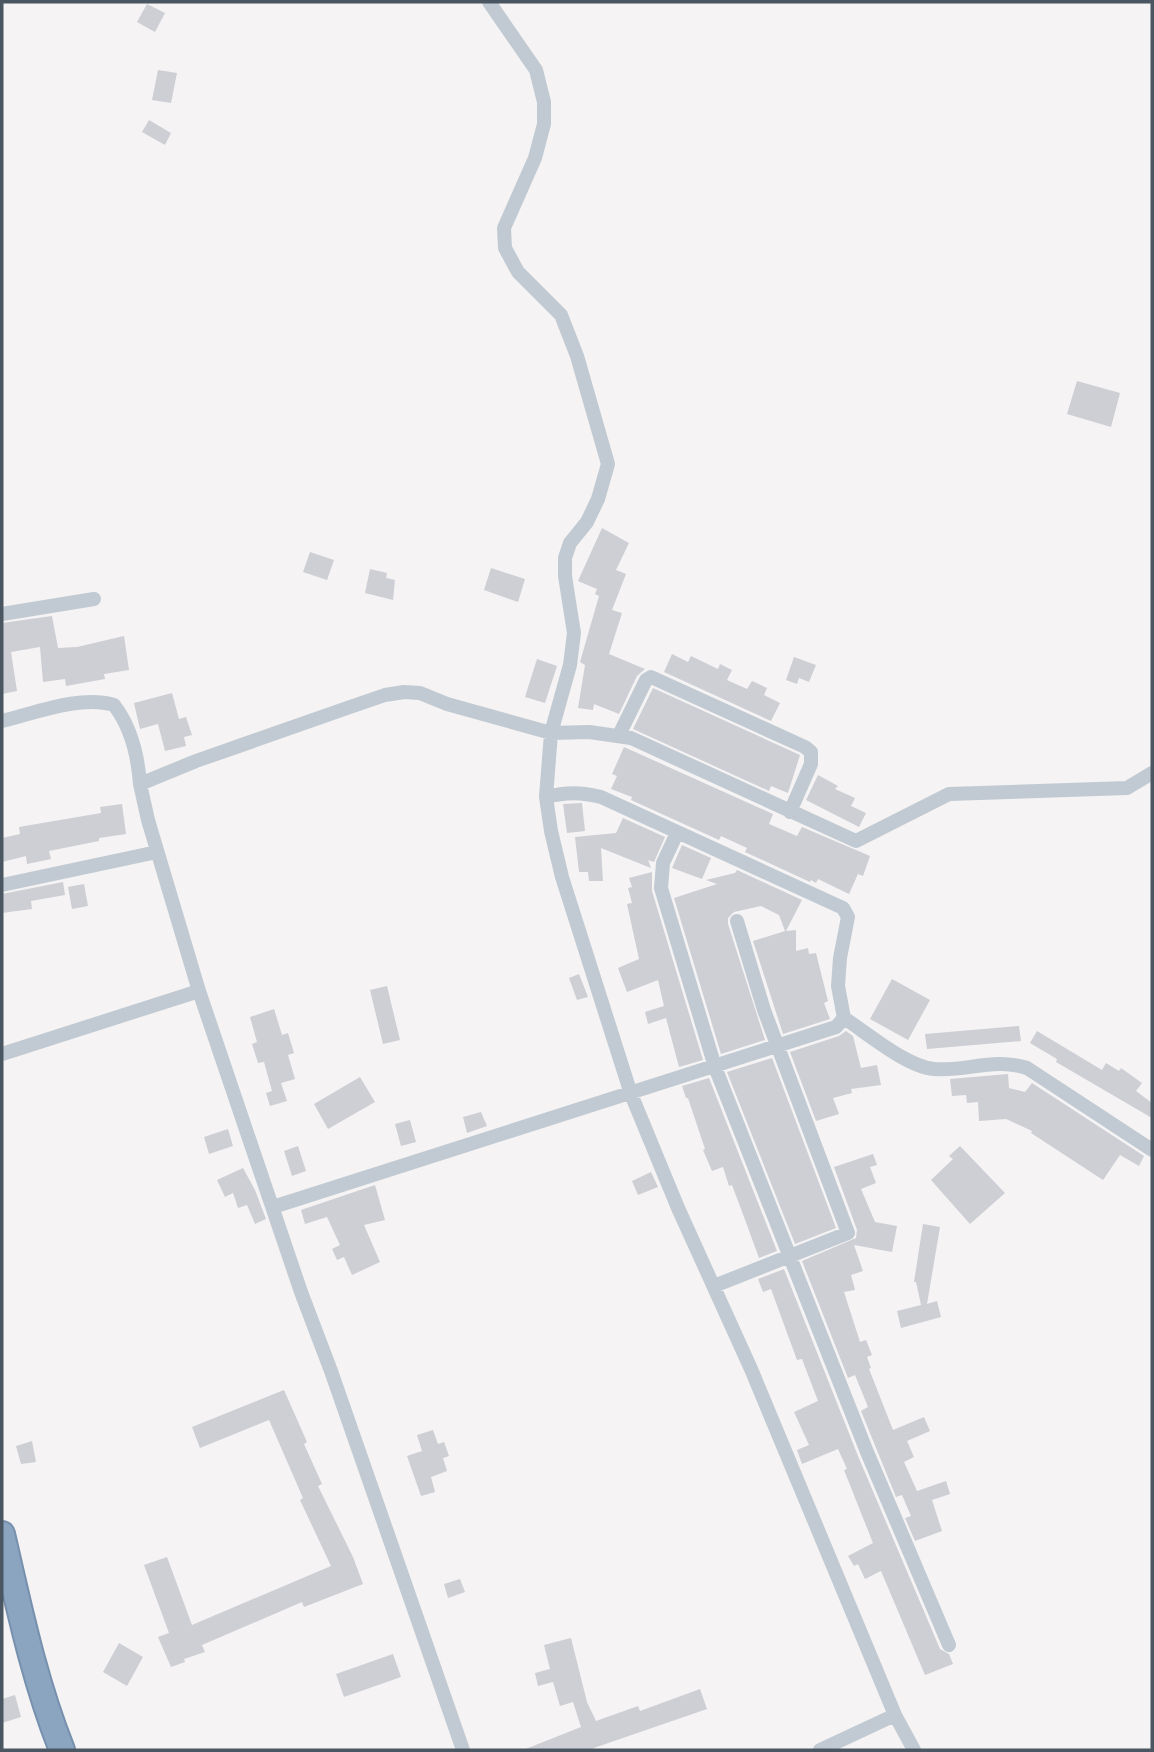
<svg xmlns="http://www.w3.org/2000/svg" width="1154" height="1752" font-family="'Varela Round',sans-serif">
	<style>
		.building { fill: #cdcfd5 }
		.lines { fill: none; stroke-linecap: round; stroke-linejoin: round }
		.highway-casing { stroke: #7690ad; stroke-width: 28 }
		.street { stroke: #c1cad2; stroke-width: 14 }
		.highway { stroke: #8ba5c1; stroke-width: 24 }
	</style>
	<rect width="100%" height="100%" fill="#f5f3f3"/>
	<path class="building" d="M147,4L165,13L155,32L137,22Z
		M158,70L177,73L171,103L152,100Z
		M149,120L171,133L165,145L142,132Z
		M1077,381L1120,393L1111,427L1067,414Z
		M602,528L629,543L616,570L626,574L612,610L622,613L609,654L645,669L637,676L619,714L594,704L593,710L578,708L585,665L580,662L599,596L595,594L597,589L578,581Z
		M310,552L334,560L327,580L303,572Z
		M491,568L525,579L518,602L484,590Z
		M370,569L387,573L386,578L395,580L393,600L365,593Z
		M52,616L58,648L77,647L124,636L129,670L104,674L105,679L66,686L65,679L43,682L40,647L11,652L17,691L2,694V623Z
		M672,654L688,662L691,656L718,669L720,664L732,670L727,680L747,689L752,681L767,688L764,695L780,703L771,721L664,672Z
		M794,657L816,665L809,682L799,678L797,684L786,680Z
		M537,659L557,666L545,703L525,697Z
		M653,688L800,755L788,793L771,786L769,791L633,729Z
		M172,693L179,719L186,717L192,735L184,737L186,746L165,751L158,724L140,729L134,703Z
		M624,747L773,814L769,824L797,836L802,827L870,856L863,876L858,874L849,894L818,879L816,883L811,880L810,882L745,852L747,848L721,836L719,840L631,800L632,797L611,789L617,776L612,774Z
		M818,775L838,786L835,789L855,798L851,806L866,813L859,827L806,800Z
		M582,803L585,831L567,833L563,804Z
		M122,804L126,834L99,838V841L49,851L51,859L27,864L26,856L2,862V838L20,834L19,827L101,813L100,807Z
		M623,818L665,837L654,862L648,860L651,868L601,848L603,881H589L588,872H579L575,837L616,833Z
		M682,845L711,858L702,879L672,868Z
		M737,870L802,900L786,931L796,930V951L808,948L809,954L816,953L828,1001L824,1003L830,1019L783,1034L753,941L785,931L779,915L761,906L734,912L728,918V924L765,1040L721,1054L674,898L717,884L706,880L735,873Z
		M652,872V891L703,1060L679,1067L666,1018L648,1024L645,1012L664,1006L658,980L627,992L618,968L639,959L627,904L632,903L628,888L632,887L629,878Z
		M63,882L65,895L31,901L32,909L2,913V894Z
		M84,884L88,906L72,909L68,887Z
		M579,974L588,997L577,1000L569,978Z
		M892,979L930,1000L908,1040L870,1019Z
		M387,986L400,1040L383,1044L370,990Z
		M274,1009L282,1035L288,1033L294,1053L288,1055L295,1079L281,1083L287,1101L270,1106L266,1093L272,1091L264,1062L258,1063L252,1044L257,1042L250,1017Z
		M1019,1026L1021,1041L927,1049L925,1034Z
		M846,1031L853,1036L861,1068L877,1065L881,1085L851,1089L852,1093L833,1098L839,1114L816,1121L790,1052L839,1036Z
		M1037,1031L1102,1070L1106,1063L1119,1071L1121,1068L1142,1083L1136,1091L1152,1103V1118L1056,1062L1057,1059L1030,1043Z
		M772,1058L836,1228L795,1244L727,1072Z
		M1008,1074L1009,1088L1025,1092L1032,1083L1144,1156L1139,1166L1120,1155L1103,1180L1031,1133L1032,1131L1006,1119L979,1121L978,1102L967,1103L966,1095L952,1096L950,1079Z
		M360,1077L375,1102L328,1129L314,1104Z
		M709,1078L777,1251L759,1258L747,1225L732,1185L729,1186L723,1167L712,1171L703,1150L705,1149L688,1098H686L682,1086Z
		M481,1112L487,1126L467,1133L463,1117Z
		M410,1120L416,1142L401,1146L395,1124Z
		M228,1129L233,1146L209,1154L204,1137Z
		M298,1146L306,1171L292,1176L284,1151Z
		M960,1146L1005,1193L970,1224L931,1180L953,1159L949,1156Z
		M873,1154L877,1165L870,1167L876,1183L861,1189L875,1222L897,1226L892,1252L854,1245L863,1271L851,1275L855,1290L844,1292L860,1342L866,1340L872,1355L867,1357L871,1368L869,1369L893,1430L924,1417L930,1431L907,1441L914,1457L904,1462L917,1491L946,1481L950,1494L932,1500L942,1531L915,1541L905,1518L911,1516L902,1495L896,1497L861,1411L868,1407L855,1375L848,1378L802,1261L856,1238L857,1230L834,1167Z
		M243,1168L255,1190L266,1219L255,1224L247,1205L238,1208L233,1193L225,1197L217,1180Z
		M651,1172L658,1187L638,1195L632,1181Z
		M375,1185L385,1220L364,1225L380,1262L352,1275L344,1257L337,1260L332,1249L340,1245L327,1217L305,1224L301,1210Z
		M923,1224L940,1227L927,1304L937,1301L941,1317L901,1328L897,1311L921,1305L916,1282H914Z
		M784,1269L858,1456L940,1649L949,1654L953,1664L925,1675L881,1571L865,1579L858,1564L854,1566L848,1556L873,1543L844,1470L847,1469L838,1449L802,1464L797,1450L809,1445L794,1412L818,1401L802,1359L797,1360L771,1289L763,1292L758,1279Z
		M284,1390L307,1442L304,1444L322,1484L318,1486L353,1557L363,1584L304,1607L302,1602L202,1645L205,1652L184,1659L185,1662L171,1667L158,1637L169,1633L144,1565L167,1557L192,1625L331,1566L300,1500L303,1498L269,1420L200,1448L192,1427Z
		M433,1430L438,1444L444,1442L449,1456L443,1458L447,1471L431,1477L435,1492L421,1496L407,1456L422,1451L417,1435Z
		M32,1441L36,1462L21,1464L16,1446Z
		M460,1579L465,1592L448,1598L444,1584Z
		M571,1638L587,1702L596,1721L638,1706L640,1711L700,1689L707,1709L588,1750H523L581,1727L573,1702L560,1706L553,1682L538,1686L535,1673L550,1669L544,1645Z
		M119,1643L143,1657L127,1686L103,1672Z
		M393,1654L401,1677L344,1697L336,1674Z
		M15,1695L21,1717L2,1723V1699Z"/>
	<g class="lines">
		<defs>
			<path id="highway" d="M2,1534C19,1607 34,1680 62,1750"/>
		</defs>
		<use href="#highway" class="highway-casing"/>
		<path class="street" d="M489,2L536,70L544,102V124L535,158L504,228L505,248L518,272L561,315L577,356L608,464L598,499L587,522L570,543L565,558V576L574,633L570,665L551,733L589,732L631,738L856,841L949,794L1127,788L1152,773
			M2,614L94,599
			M2,721C36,713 79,695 114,705C131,727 138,757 140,784L196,761L350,707L385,695L404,692L420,693L447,704L551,733L546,797L551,831L562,877L631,1094L678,1208L751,1369L895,1715L914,1750
			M619,735L646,680L651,677L805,747L811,752V764L790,812
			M140,784L148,820L199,991L301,1292L331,1371L463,1750
			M677,833L663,863L661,888L715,1067L867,1452L949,1645
			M2,885L157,852
			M844,1018C867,1033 907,1067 934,1069C967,1072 993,1057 1027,1068L1152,1150
			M2,1054L199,991
			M273,1207L836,1027L844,1018L838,986L840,958L848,917L843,908L601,797C581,792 566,792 546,797
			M714,1286L848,1233L764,1010L737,921
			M820,1750L895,1715"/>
		<use href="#highway" class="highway"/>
	</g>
	<rect width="1154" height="1752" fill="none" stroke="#4a5661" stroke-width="7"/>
</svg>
